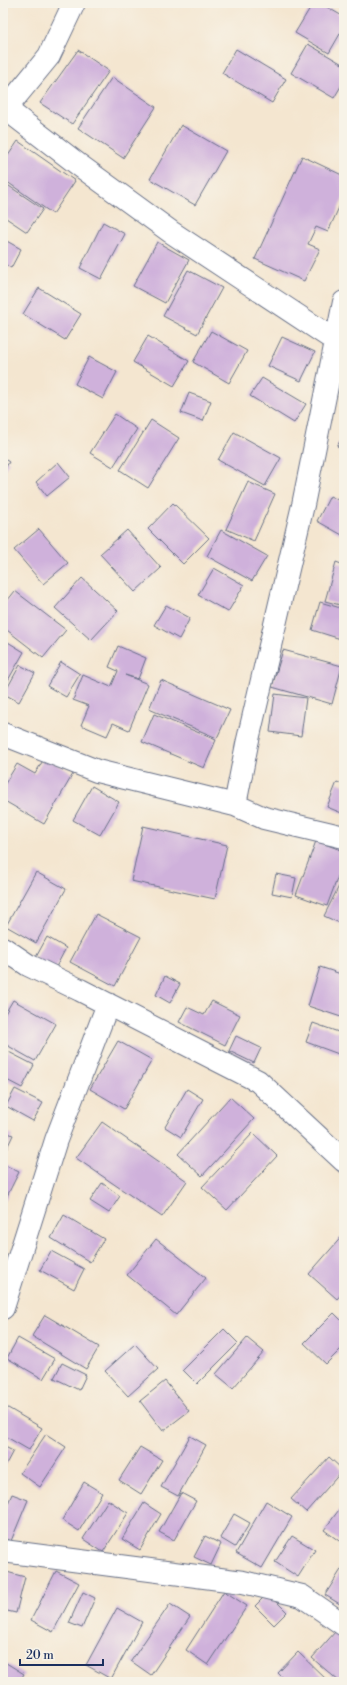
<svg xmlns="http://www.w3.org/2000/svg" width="347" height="1685" font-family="'Libre Bodoni',serif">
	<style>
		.building { fill: #cfb1db }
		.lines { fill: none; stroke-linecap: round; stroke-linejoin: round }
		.minor-casing { stroke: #676f86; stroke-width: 24 }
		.minor { stroke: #fff; stroke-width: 22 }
	</style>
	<rect width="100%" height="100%" fill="#f7f3e8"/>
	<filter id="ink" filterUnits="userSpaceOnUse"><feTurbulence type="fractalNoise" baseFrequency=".025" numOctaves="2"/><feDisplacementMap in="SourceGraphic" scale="8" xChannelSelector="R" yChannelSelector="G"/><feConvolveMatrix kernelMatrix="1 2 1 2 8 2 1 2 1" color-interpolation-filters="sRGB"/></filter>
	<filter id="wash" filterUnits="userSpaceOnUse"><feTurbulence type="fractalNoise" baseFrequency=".012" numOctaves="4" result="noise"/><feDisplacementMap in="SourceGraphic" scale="16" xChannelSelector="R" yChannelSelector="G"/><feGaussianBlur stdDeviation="0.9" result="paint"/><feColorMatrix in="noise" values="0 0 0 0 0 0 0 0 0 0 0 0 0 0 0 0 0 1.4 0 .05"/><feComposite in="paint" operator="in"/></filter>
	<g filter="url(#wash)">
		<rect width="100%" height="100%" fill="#f4e6d0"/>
		<g id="blocks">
			<path class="building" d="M313,3H320L344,17V27L329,53L295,33Z
				M308,44L344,65V81L334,98L291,73Z
				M236,49L286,79L272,103L222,73Z
				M78,50L109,71L72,124L40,103Z
				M112,77L156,107L123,158L78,128Z
				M181,125L226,151L195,205L150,179Z
				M18,141L75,181L53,214L3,179V163Z
				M302,156L344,176V196L328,232L316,227L308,244L320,249L304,281L255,259Z
				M6,184L43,209L27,232L3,216V187Z
				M103,222L125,234L101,279L80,268Z
				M3,239L21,249L11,268L3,263Z
				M157,242L189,260L165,303L133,286Z
				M188,270L222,288L197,334L163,316Z
				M39,288L81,314L65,340L23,314Z
				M211,331L247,351L229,383L193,362Z
				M148,336L189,361L174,386L133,362Z
				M282,337L315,352L301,381L268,366Z
				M89,357L117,372L103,399L75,384Z
				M262,378L306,404L294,423L250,396Z
				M189,393L211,401L203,421L181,413Z
				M115,414L137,429L113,467L90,453Z
				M151,420L179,438L148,488L120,470Z
				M234,432L281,458L265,486L218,460Z
				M344,435V450L337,446Z
				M3,458L9,462L3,472Z
				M58,462L70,477L47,496L36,482Z
				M248,482L275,494L254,541L226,529Z
				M330,496L344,503V536L317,521Z
				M173,503L209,538L183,564L148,529Z
				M39,529L68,563L43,584L14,550Z
				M127,530L161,568L135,592L100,554Z
				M221,530L267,556L252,581L207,556Z
				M336,562L344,565V606L325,601Z
				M214,568L244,585L228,612L198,595Z
				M82,578L118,611L91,640L55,608Z
				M15,591L66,630L43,658L3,627V606Z
				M320,602L344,609V640L312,630Z
				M166,605L190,618L179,639L154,625Z
				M3,639L24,652L3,689Z
				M118,646L146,658L138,679L125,675L148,684L129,730L113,723L107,736L81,725L89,706L73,700L83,675L111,687L118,671L109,667Z
				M283,650L342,666L332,704L272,687Z
				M61,662L80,674L66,697L47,686Z
				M20,665L35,673L19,702L4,694Z
				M161,680L230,710L217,738L149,709Z
				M275,694L306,698L301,736L270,732Z
				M154,714L216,740L204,768L142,742Z
				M45,757L73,774L44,824L3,800V787L17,764L35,774Z
				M337,782L344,785V814L327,807Z
				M92,786L119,802L100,835L73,820Z
				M143,826L227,845L215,899L131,881Z
				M316,841L344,851V860L327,906L296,895Z
				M36,872L66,889L36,943L6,926Z
				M276,874L296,878L292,897L272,893Z
				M339,886L344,888V925L324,916Z
				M96,914L141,937L115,986L70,962Z
				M47,937L66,948L55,969L35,959Z
				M320,967L344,975V1018L308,1006Z
				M165,976L180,984L170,1003L156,995Z
				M13,1000L56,1024L35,1061L3,1043V1017Z
				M212,1001L240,1015L225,1045L179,1022L187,1007L204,1015Z
				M313,1023L344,1034V1056L306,1042Z
				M236,1036L261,1048L254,1063L229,1051Z
				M118,1041L152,1060L124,1109L90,1089Z
				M3,1049L34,1065L22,1088L3,1078Z
				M15,1089L43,1103L33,1121L6,1106Z
				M187,1089L203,1099L181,1137L165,1127Z
				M230,1097L254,1119L202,1176L178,1154Z
				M102,1122L187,1181L162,1217L76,1158Z
				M3,1131L13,1135L4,1154L3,1153Z
				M253,1133L277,1156L227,1210L202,1187Z
				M3,1164L19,1172L3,1204Z
				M102,1183L120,1196L109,1213L90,1201Z
				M64,1215L104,1239L90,1262L51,1238Z
				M344,1234V1291L337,1299L309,1274Z
				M156,1239L206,1278L176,1315L127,1275Z
				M51,1251L84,1269L74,1289L40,1270Z
				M334,1313L344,1323V1346L326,1364L304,1343Z
				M45,1315L99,1347L86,1369L32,1336Z
				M224,1329L238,1343L197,1384L183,1370Z
				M18,1338L55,1359L43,1379L7,1358Z
				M247,1338L264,1352L233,1388L216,1374Z
				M135,1344L158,1369L128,1396L105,1371Z
				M62,1363L86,1375L79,1390L54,1378Z
				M165,1381L189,1411L163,1431L140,1401Z
				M3,1405L42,1428L29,1450L3,1435Z
				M46,1434L66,1447L40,1487L20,1473Z
				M190,1436L206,1445L178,1496L161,1487Z
				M3,1446L13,1451L5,1466L3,1465Z
				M140,1447L162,1460L141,1494L119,1480Z
				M329,1457L343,1470L306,1512L291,1499Z
				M84,1482L102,1493L79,1531L62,1520Z
				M181,1493L196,1501L174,1540L159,1532Z
				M12,1494L28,1500L11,1541L3,1538V1515Z
				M108,1500L128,1513L103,1552L83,1539Z
				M266,1501L292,1517L262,1568L236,1553Z
				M144,1503L161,1514L140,1550L122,1539Z
				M344,1503V1541L342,1543L324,1530Z
				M234,1514L250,1523L235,1547L220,1538Z
				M205,1536L221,1544L211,1565L194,1557Z
				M292,1536L315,1550L298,1577L275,1562Z
				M344,1565V1605L343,1606L325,1595Z
				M3,1571L25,1577L16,1613L3,1610Z
				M56,1571L79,1583L53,1632L31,1620Z
				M224,1591L247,1606L208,1665L186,1650Z
				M83,1592L95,1598L82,1628L69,1623Z
				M268,1593L287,1612L274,1625L255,1606Z
				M170,1604L190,1617L151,1675L131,1661Z
				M117,1608L142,1622L111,1679L86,1665Z
				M336,1631L344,1638V1682H340L312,1658Z
				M298,1652L329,1682H287L278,1673Z
				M3,1661L24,1674L19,1682H3Z"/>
		</g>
	</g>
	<g filter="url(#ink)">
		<use href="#blocks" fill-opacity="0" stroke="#676f86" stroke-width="1"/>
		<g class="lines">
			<defs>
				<path id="minor" d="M6,109L79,165L171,232L336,341
					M3,112L49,56L74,3
					M3,734L97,771L235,805L264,818L344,837
					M235,805L247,744L303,505L344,302
					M3,948L28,965L80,990L258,1081L344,1161
					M3,1308L56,1140L108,1004
					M3,1551L243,1582L302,1596L344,1625"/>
			</defs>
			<use href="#minor" class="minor-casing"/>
			<use href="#minor" class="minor"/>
		</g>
	</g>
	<rect width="347" height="1685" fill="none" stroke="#f7f3e8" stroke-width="16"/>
	<path d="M20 1659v6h83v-6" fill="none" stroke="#1b2f5e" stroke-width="2"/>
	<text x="26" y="1659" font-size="12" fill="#1b2f5e" stroke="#f7f3e8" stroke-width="3" paint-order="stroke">20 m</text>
</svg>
